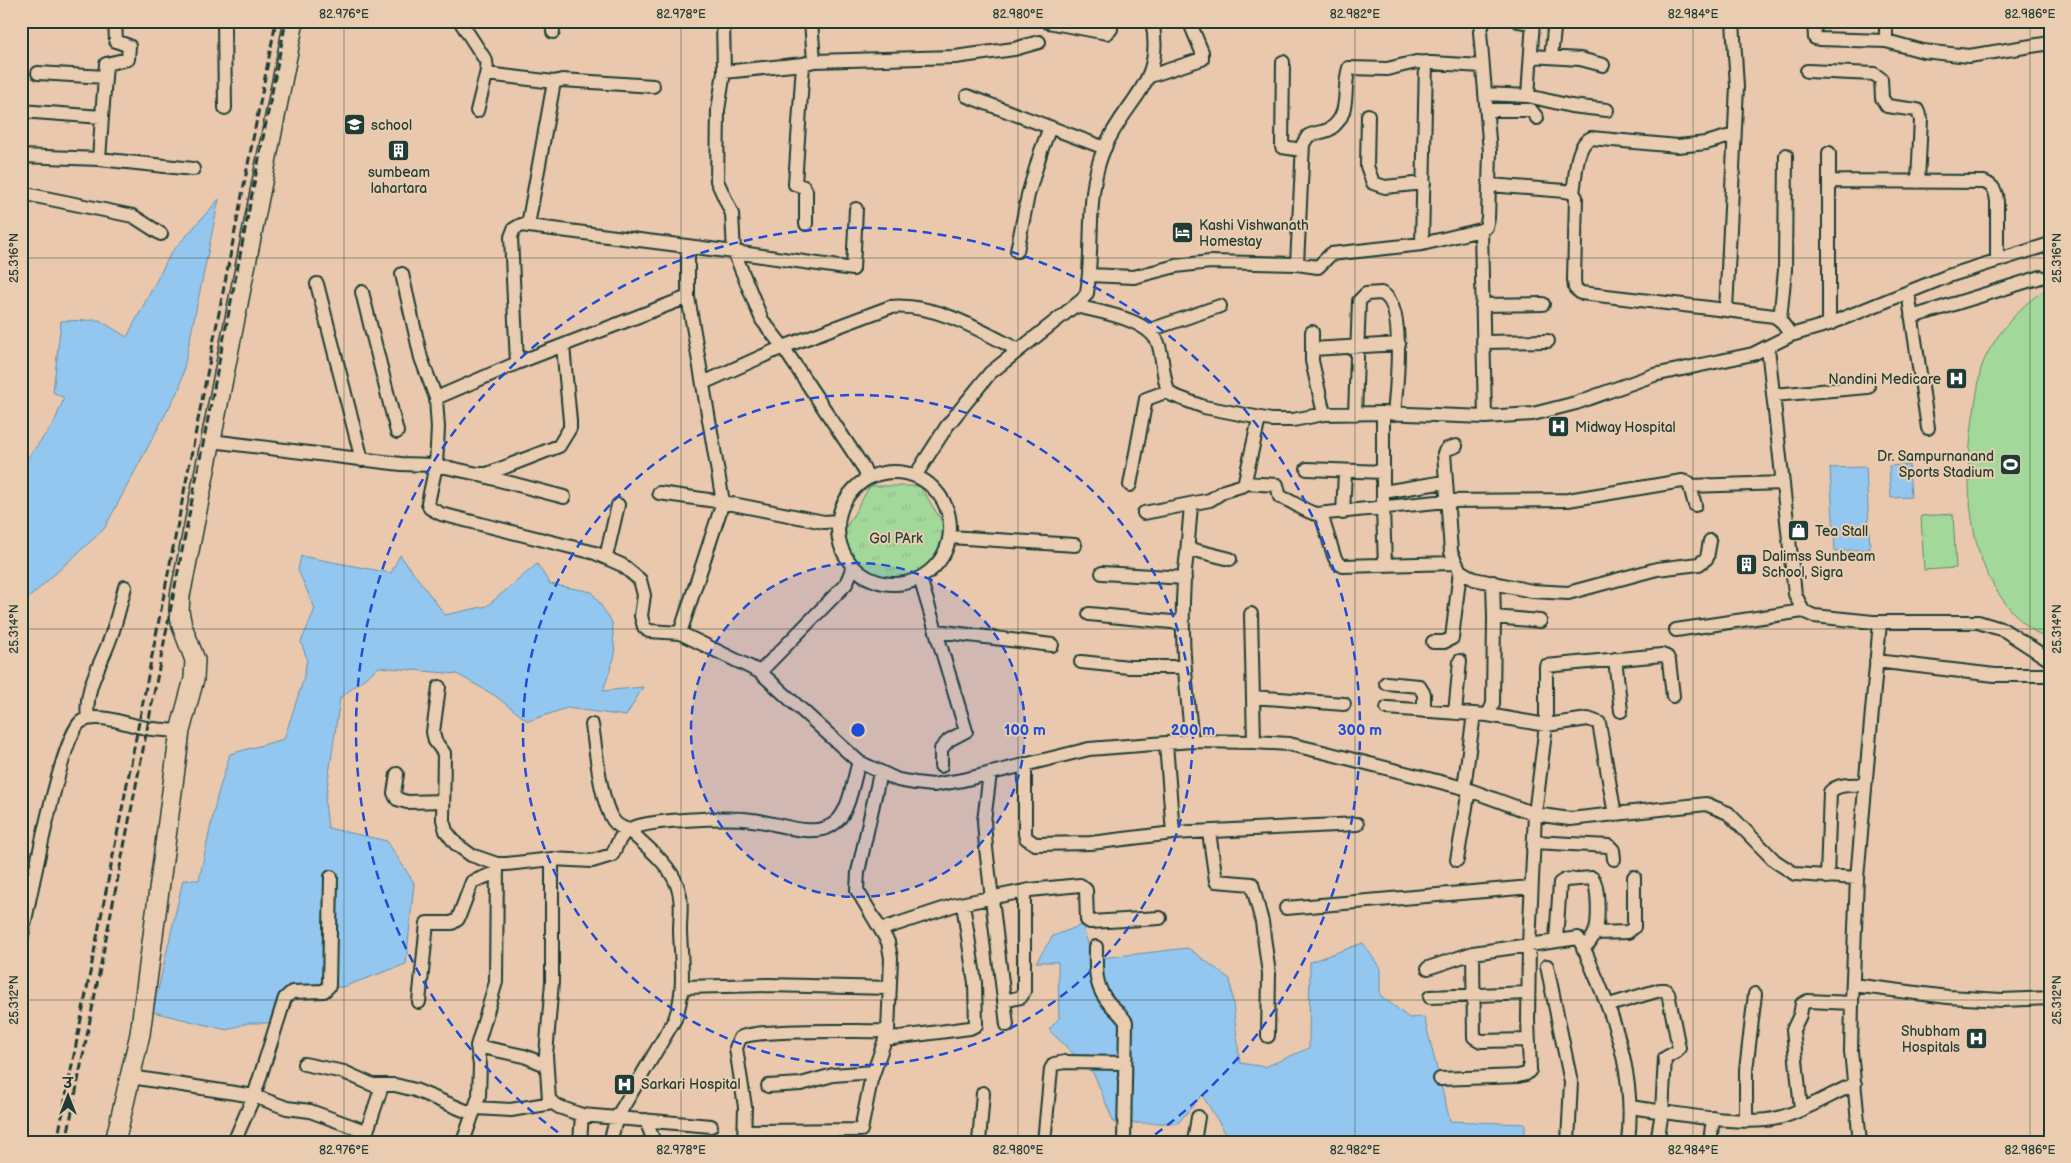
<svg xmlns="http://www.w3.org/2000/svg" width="2071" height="1163" font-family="'Balsamiq Sans','Playpen Sans Deva',sans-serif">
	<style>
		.park { fill: url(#park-tufts); stroke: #618a68 }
		.pitch { fill: #a3d89b; stroke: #618a68 }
		.water { fill: #94c7f0; stroke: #6590a5 }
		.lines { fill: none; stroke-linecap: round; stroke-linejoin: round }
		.street-casing { stroke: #1f3d34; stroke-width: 16 }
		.secondary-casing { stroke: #1f3d34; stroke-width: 22 }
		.street { stroke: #eacdb1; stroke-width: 12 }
		.secondary { stroke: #eacdb1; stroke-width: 19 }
		.rail { stroke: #1f3d34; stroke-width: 3; stroke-dasharray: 8 4; stroke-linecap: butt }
		.ticks { fill: none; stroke: #1f3d34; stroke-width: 1; stroke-opacity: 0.45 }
		.ring { fill: none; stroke: #1d4ed8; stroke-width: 2.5; stroke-dasharray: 9 6 }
		.labels { text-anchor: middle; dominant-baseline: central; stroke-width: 4; stroke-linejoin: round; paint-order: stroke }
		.poi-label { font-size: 14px; fill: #1f3d34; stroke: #eacdb1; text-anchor: start }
		.park-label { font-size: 14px; fill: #264539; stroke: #eacdb1 }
		.centre { fill: #1d4ed8; stroke: #eacdb1; stroke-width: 2.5 }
		.ring-label { font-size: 15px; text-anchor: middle; font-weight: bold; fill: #1d4ed8; stroke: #eacdb1; stroke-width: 4; stroke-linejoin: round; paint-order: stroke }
		.neatline { fill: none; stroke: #1f3d34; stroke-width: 2 }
		.ticks-label { font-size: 12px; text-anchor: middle; fill: #1f3d34 }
	</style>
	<defs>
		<pattern id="park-tufts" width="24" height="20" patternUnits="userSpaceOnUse" patternTransform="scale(1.25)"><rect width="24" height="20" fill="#a3d89b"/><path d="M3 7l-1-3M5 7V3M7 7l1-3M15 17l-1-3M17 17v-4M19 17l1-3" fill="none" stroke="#8cba86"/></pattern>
	</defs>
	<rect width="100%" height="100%" fill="#eac8ad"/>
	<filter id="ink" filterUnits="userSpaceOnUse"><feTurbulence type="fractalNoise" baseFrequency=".02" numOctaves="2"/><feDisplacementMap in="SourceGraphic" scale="10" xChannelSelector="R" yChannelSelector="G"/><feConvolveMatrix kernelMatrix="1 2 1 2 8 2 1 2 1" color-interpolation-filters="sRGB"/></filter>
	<g filter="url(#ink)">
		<path class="park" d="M870,486H920L954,541L924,589L860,584L843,533Z"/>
		<path class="pitch" d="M2050,288V641C2018,625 1992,591 1981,558C1964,505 1967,446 1977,393C1979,383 1979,372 1983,363C1993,338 2025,298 2050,288Z
			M1953,514L1956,568L1924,570L1921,516Z"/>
		<path class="water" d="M219,199L180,387L104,529L21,605V467L54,423L64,398L53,392L61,321L99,320L127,337L171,253Z
			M1909,465L1911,497L1891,498L1889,466Z
			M1866,467L1870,549L1835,551L1830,468Z
			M400,555L445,615L487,606L537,564L550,584L592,592L612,622L615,655L603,691L643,687L626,716L567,708L528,721L494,695L457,674L379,667L340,698L325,802L328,828L387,841L414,883L406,964L343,987H285L275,1023H247L227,1030L153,1012L183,880H199L217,797L230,754L284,739L303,681L307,659L301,642L315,609L298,570L301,556L391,573Z
			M1082,925L1093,959L1188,948L1230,979L1240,1063L1265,1067L1309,1048L1310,962L1363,943L1380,968V995L1409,1018L1424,1017L1450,1121L1525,1124V1142H1231L1202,1095L1178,1123H1114L1094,1074L1049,1030L1059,1018L1058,962H1036L1053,936Z"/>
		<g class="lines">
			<defs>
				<path id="street" d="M224,21L225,108
					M460,21L486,61L487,71L477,111
					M723,21L724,72L803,64
					M1518,21L1533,23
					M1733,21L1737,87L1726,310L1774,316L1780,320L1791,335
					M1814,21L1815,38L1819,39L1886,41L1923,51L1969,56L2050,43
					M1048,22L1107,33L1111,29L1109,21
					M553,32V21
					M1886,41V21
					M1531,56L1580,59L1603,65
					M1551,57L1555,21
					M814,61L955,57L1014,49L1039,42
					M1283,62L1282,147L1302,150
					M1426,62L1422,244L1481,230L1486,227L1488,218L1490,152L1480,32L1484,21
					M1807,71L1874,74L1881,79L1882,98L1887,106L1917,110L1921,119L1918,182
					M724,72L718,110L717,181L732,214L734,252L853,269L856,209
					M38,73L105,77
					M487,74L554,82
					M1150,76L1202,59V52L1189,21
					M1485,94L1528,96L1571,106L1607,110
					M967,96L1105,148
					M1528,96L1533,21
					M1488,110H1531L1537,118
					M21,111L102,117L99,159
					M1368,115L1367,166L1373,183L1385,187L1424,183
					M102,117L106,64L128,59L129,46L116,41L115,21
					M21,156L99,159L193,169
					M1830,181L1984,182C1994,186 1996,191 1997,202V259
					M1490,185L1565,191L1573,193L1576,197L1574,280L1575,288L1581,293L1726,310
					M21,193L133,216L161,234
					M1573,193C1576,177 1575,145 1591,138L1678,146L1706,143L1734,135
					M806,224V191L804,187L795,184L803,64L814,61L811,21
					M528,225L554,82L562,80L653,86
					M1481,230L1485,417
					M688,246V297L723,502L824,522L838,521
					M1017,251L1028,195L1041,151L1050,127
					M1297,264L1303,144L1308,136C1315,132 1323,133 1330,129C1352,114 1342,89 1349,68L1387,69L1416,62L1482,66
					M402,274L421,358L436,398
					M1089,275L1134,277L1176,266L1210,262L1297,264L1318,267L1331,254L1422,244
					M317,284L362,460
					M362,292L397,432
					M1908,292L1928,428
					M1482,305L1543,304
					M1076,306C1099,312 1152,319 1159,346C1163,360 1163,377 1168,391L1172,395L1204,407L1271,420H1293L1324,414L1383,413L1485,417L1533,414L1576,403L1654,375L1753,354L1791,335L1829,324L1948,276L2050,244
					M1912,317L2041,277
					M1780,320L1785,270L1786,155
					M1829,324V153
					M1150,330L1220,306
					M1312,332V361L1324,414
					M1483,342L1548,341
					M563,346L570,421V428L559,446L487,474H478L436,465L428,503L430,508L441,514L595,553L622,565L640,580L644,595L641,616L644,627L649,631L680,633
					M1768,348L1795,594L1803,611L1814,616L1873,622H1978L2004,630L2050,660
					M1312,349L1399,344
					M517,363L511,237L514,229L521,225L734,252L762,320L783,347L863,467L868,478
					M703,383L783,347L890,307C935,303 980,330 1018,350
					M1773,395L1868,387
					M1383,413V509L1385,565
					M1355,414L1359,301L1366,294L1381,293C1407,302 1396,391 1394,414
					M211,441L401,464L436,465L438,428L436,398L517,363L688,297
					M1456,446L1447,449L1444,453L1451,552L1460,571L1474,579L1532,591L1568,593L1657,569L1699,564L1707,558L1710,541
					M1307,469L1383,472
					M838 528a56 56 0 1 1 112 0a56 56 0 1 1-112 0Z
					M480,475L564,497
					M915,476L947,426L990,373L1082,300L1087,293C1094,246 1085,193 1104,149C1126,98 1165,84 1152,21
					M1245,483L1277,485L1280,497C1294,501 1304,512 1317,514L1447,501L1568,500L1682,481L1689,483L1695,505
					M1130,485L1146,399L1168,391
					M1690,486L1783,483
					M1383,492L1445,482
					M659,493L723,502L680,633L760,672L859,762L898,780L915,783L933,785L963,780L1089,749L1192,741L1254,742L1289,744L1323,752L1464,788L1535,814L1570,819L1706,804L1728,813L1775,861L1795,874L1857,878
					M1144,513L1210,500L1224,491L1244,485L1259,419
					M1343,513L1345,472
					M1321,514L1334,556L1337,562L1343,566L1454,563
					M950,537L1075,545
					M1187,553L1191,505
					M606,557L618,505
					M1102,573L1185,578
					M920,578L966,731L949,740L941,749V766
					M1493,582L1494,617
					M1089,614L1182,623
					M1251,614L1254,742
					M1676,630L1803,611
					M936,631L1052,645
					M1433,642H1444L1452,638L1460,571
					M1615,659L1621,711
					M1876,661L1995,675H2050
					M1081,662L1129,667H1184
					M760,672L846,584L853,567
					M1386,683L1419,686L1424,694V711
					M439,687L433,732L435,741L444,753L443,820L446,831L456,844L471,855L497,864H507L552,859L592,861L612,855C617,846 619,836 628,830C646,819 729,817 752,820C777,822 815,841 836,822C850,810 853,780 859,762
					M1253,697L1344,704
					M1387,708L1488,715L1493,704L1494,617L1540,621
					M1455,713L1460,661
					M1488,715L1546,725L1588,719L1599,723L1615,815
					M88,719C84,690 99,668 109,642C116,624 120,605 125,587
					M592,725C596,749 600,801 613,820C617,826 622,828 629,830C645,846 669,863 677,885C683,900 680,915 680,931C681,961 686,990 675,1019L617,1117L610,1142
					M1192,741C1185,678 1178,616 1187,553L1194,550L1230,559
					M1166,744L1173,833
					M1025,764V833L1026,838L1035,844L1091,843L1173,833L1357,824
					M990,773L984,821L986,848L1007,1025
					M397,774L394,793L397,799L407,802L443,801
					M1464,788L1474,714
					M1209,832L1216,881L1252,884L1262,922L1269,974L1268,1036
					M1534,842L1609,846L1613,850L1614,859
					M552,859V982L546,1055L549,1100L559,1107L582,1115L711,1126
					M1457,860L1469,790
					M21,875L33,883
					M1827,877L1830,792C1838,783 1854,785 1865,785
					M1286,908L1531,887
					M882,929L955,905L1030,890L1080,885L1086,890L1087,920L1090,922L1160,918
					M1595,933L1628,932L1634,927V877
					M21,940C28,908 61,732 82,721C99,712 128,725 146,728C157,730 168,730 180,731
					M1556,940L1560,883L1565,880L1592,878C1599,883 1599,924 1595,932C1593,939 1588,944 1583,949
					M1096,947C1096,964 1094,983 1105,998C1111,1007 1120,1012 1126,1022L1124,1142
					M1473,953L1474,1037L1481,1041L1528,1040
					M1547,966L1571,1082L1568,1142
					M1428,968L1473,953L1578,938C1586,950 1590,964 1596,977C1619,1030 1635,1083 1628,1142
					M1853,985L1948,997L2002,1000L2050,998
					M682,987L768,985L890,988
					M1430,997L1528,993
					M1004,1001L1021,997L1024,991V891
					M419,1002L427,923H452L458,919L472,882L497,872
					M1609,1005L1660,990H1665L1668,993L1679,1048L1676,1052L1665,1058L1662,1112L1657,1142
					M885,1039L970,1028L976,1025L975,983L963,904
					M477,1046L524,1056L546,1065
					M304,1064L344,1072L373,1085H395L415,1090L473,1114
					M131,1077L254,1096L287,1108L310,1111L362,1130L365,1142
					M1440,1079L1518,1076L1526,1074L1530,1070L1528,1020L1529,945L1535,814L1546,725V666L1662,655L1667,657L1669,661L1673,696
					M768,1086L801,1084L833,1075L874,1072
					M1630,1107C1668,1112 1743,1127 1778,1118C1803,1112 1831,1094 1855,1084
					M475,1108L511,1110L552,1103
					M1801,1109L1793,1030L1800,1015L1802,1004L1808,1001L1852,1003
					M646,1120L654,1142
					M1746,1120V1070L1755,994
					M745,1131L861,1130L871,1080L888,1031L891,958L888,942L857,890L858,872L880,773
					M365,1137L382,1086
					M234,1142L254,1096L285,998L292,992L324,991L329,986L331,877
					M463,1142L479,1096L480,1065L477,1046L496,982L497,864
					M580,1142L582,1115
					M744,1142L745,1107L736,1048L740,1038C759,1028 860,1032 888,1031
					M979,1142L983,1093
					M1044,1142L1051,1069L1054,1064L1065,1062L1125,1063
					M1194,1142L1198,1117
					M1710,1142L1713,1118
					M1860,1142L1851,1051L1852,1003L1857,878L1880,622"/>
				<path id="secondary" d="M115,1142L140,1034L180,731L194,679L195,660L182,626L179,611L180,596L294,21"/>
			</defs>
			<use href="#street" class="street-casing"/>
			<use href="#secondary" class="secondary-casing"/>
			<use href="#street" class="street"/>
			<use href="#secondary" class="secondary"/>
			<path class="rail" d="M57,1142L276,21
				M66,1142L286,21"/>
		</g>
	</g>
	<path class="ticks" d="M344,21V1142M681,21V1142M1018,21V1142M1355,21V1142M1693,21V1142M2030,21V1142M21,258H2050M21,629H2050M21,1000H2050"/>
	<circle cx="858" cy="730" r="167" fill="#1d4ed8" fill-opacity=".12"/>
	<g class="ring">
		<circle cx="858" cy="730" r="167"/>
		<circle cx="858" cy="730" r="335"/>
		<path d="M570 1141A502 502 0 1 1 1146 1141"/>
	</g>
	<defs>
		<symbol id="university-square" viewBox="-11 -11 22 22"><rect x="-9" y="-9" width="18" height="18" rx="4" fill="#1f3d34" stroke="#eacdb1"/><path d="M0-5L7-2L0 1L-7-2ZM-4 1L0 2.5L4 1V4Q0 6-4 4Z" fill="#fff"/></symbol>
		<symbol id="building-square" viewBox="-11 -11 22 22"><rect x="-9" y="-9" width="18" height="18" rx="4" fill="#1f3d34" stroke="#eacdb1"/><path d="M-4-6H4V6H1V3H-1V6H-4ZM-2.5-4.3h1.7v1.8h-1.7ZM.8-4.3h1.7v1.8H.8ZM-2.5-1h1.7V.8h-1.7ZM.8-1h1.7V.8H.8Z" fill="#fff"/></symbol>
		<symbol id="hotel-square" viewBox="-11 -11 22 22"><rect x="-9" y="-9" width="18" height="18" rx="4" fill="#1f3d34" stroke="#eacdb1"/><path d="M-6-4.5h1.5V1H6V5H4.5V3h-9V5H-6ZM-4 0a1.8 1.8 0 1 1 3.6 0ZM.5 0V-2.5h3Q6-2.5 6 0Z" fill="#fff"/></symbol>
		<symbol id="hospital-square" viewBox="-11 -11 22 22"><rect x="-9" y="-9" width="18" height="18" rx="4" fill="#1f3d34" stroke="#eacdb1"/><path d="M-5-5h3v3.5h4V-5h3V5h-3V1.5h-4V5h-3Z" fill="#fff"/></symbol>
		<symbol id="stadium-square" viewBox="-11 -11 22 22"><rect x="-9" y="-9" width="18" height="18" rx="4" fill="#1f3d34" stroke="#eacdb1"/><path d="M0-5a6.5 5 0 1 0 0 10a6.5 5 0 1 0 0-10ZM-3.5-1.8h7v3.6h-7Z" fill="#fff"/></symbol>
		<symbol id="shop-square" viewBox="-11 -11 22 22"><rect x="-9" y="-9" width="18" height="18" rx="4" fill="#1f3d34" stroke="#eacdb1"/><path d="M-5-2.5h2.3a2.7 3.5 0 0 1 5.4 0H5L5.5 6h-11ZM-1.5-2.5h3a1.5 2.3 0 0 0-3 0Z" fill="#fff"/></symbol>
	</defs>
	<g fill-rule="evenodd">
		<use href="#university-square" x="342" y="112" width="25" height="25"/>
		<use href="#building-square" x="386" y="138" width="25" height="25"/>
		<use href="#hotel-square" x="1170" y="220" width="25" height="25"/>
		<use href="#hospital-square" x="1944" y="366" width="25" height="25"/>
		<use href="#hospital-square" x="1546" y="414" width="25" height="25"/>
		<use href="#stadium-square" x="1998" y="452" width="25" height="25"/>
		<use href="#shop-square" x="1786" y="518" width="25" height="25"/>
		<use href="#building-square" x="1734" y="552" width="25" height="25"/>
		<use href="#hospital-square" x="1964" y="1026" width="25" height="25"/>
		<use href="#hospital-square" x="612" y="1072" width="25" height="25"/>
	</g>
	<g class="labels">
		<g class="poi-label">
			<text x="371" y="125">school</text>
			<text x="399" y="172" text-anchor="middle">sumbeam<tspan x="399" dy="16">lahartara</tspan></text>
			<text x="1199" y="225">Kashi Vishwanath<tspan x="1199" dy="16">Homestay</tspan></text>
			<text x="1941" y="379" text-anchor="end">Nandini Medicare</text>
			<text x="1575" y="427">Midway Hospital</text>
			<text x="1994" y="456" text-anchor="end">Dr. Sampurnanand<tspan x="1994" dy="16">Sports Stadium</tspan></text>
			<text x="1815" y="531">Tea Stall</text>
			<text x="1762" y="556">Dalimss Sunbeam<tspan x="1762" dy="16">School, Sigra</tspan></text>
			<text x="1960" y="1031" text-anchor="end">Shubham<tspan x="1960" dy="16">Hospitals</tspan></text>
			<text x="641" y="1084">Sarkari Hospital</text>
		</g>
		<g class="park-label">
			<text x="896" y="538">Gol PArk</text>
		</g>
	</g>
	<circle cx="858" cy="730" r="8" class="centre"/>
	<g class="ring-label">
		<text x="1025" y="735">100 m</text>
		<text x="1193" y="735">200 m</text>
		<text x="1360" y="735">300 m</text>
	</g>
	<rect width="2071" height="1163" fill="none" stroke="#eacdb1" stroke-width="55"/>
	<g transform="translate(68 1096)" stroke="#eacdb1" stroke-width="4" paint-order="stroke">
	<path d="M0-4L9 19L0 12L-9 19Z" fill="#1f3d34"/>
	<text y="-8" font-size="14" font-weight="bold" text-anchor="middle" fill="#1f3d34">उ</text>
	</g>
	<rect x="28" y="28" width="2016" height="1108" class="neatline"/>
	<g class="ticks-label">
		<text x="344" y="18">82.976°E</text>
		<text x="681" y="18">82.978°E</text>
		<text x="1018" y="18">82.980°E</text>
		<text x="1355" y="18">82.982°E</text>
		<text x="1693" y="18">82.984°E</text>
		<text x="2030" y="18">82.986°E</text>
		<text transform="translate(14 258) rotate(-90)" y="4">25.316°N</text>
		<text transform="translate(2057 258) rotate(-90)" y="4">25.316°N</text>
		<text transform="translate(14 629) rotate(-90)" y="4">25.314°N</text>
		<text transform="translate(2057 629) rotate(-90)" y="4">25.314°N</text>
		<text transform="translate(14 1000) rotate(-90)" y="4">25.312°N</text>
		<text transform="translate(2057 1000) rotate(-90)" y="4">25.312°N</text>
		<text x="344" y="1154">82.976°E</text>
		<text x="681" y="1154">82.978°E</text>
		<text x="1018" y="1154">82.980°E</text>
		<text x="1355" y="1154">82.982°E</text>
		<text x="1693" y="1154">82.984°E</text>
		<text x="2030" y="1154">82.986°E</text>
	</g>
</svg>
